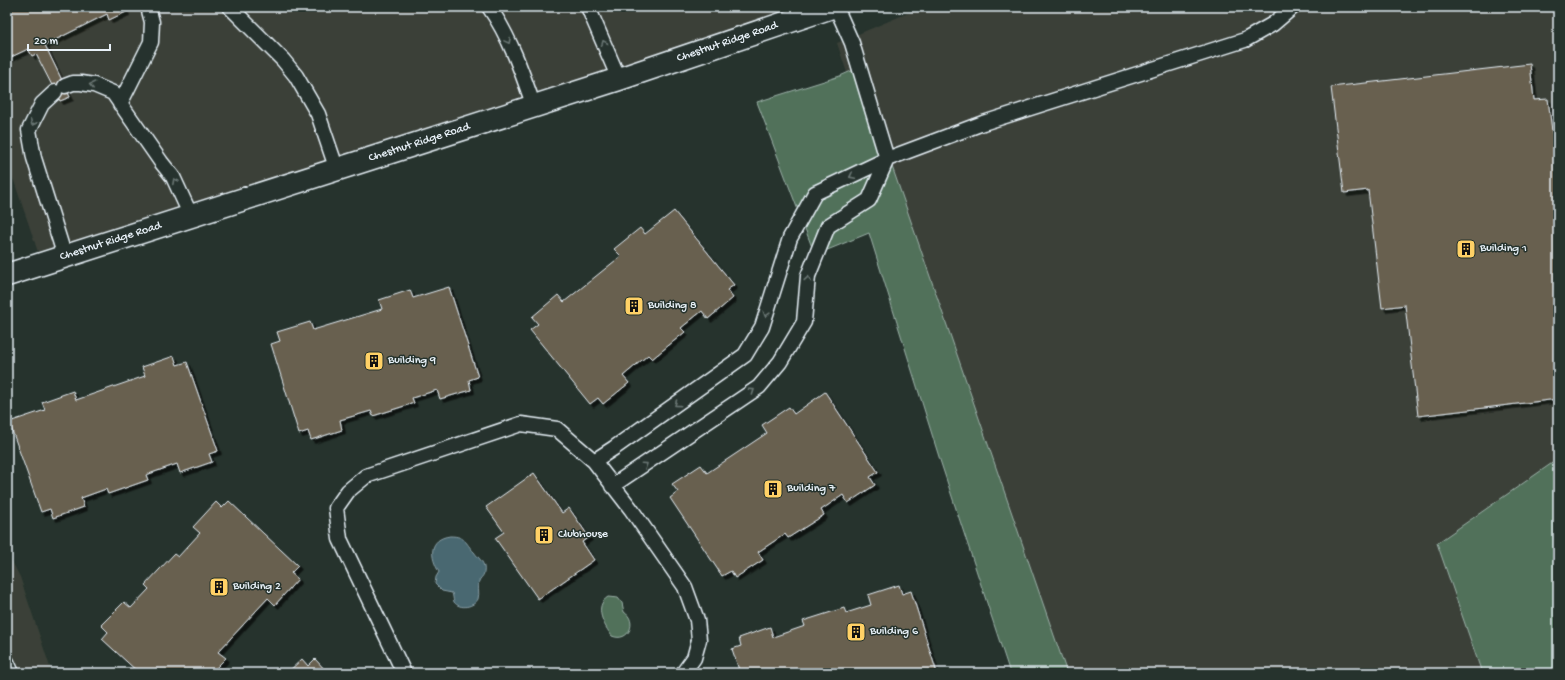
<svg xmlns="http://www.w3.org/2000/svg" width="1565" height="680" font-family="'Gochi Hand',sans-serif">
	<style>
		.built { fill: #3a4038 }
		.green { fill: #51715a; stroke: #9cb1a9 }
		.water { fill: #4a6871; stroke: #899fa7 }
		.building { fill: #686050; stroke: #e8f1f8; filter: url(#shadow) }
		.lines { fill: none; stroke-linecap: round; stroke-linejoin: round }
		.service-casing { stroke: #e8f1f8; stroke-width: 17 }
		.secondary-casing { stroke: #e8f1f8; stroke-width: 25 }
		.service { stroke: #26332d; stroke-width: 14 }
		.secondary { stroke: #26332d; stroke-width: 22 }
		.oneway { stroke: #6a7674 }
		.labels { text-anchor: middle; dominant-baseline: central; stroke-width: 3; stroke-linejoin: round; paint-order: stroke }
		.street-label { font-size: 12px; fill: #e8f1f8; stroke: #26332d }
		.poi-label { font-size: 12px; fill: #e8f1f8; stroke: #26332d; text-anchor: start }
	</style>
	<defs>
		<filter id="shadow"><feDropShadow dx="3.5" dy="3.5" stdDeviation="0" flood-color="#0009"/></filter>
	</defs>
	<rect width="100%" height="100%" fill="#26332d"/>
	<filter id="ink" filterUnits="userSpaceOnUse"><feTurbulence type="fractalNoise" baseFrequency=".025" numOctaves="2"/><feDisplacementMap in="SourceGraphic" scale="8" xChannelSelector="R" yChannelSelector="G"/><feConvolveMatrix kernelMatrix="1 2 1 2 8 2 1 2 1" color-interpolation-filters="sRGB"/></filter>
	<g filter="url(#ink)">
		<path class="built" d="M7,7H832L42,264L14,181L7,169Z
			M922,7H1558V673H1048L837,43Z
			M7,552L20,577L52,673H7Z"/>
		<path class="green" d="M858,68L1067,673H1010L940,460L869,233L815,255L757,102L840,76Z
			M1558,459V673H1482L1437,543Z
			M608,597L618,598L622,603L624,612C638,621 629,643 612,636C604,626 593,606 608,597Z"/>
		<path class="water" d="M450,536C466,536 465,543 474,552C479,559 486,563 484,573C483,577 480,578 479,581C477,586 480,593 478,599C474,607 460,610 454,602C453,599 453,595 452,593L442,591L435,584L436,577L439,572C430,557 428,539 450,536Z"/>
		<path class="building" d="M7,7H124L126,12L109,20L107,14L45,45L70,97L60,101L36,54L32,56L28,49L7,59Z
			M1530,64L1534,100L1548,99L1558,178V399L1418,416L1405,305L1382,308L1368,190L1344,193L1331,87Z
			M674,211L734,285L727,290L733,298L708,319L702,311L681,328L685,332L652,359L648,355L623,376L629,383L603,404L598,398L590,404L530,330L538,324L532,317L558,295L564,302L621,256L614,249L640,228L645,234Z
			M449,287L478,377L469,380L471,390L440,399L437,390L412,398L414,403L373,416L371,411L340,420L342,430L311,440L308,431L299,434L271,344L280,341L277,332L310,322L313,330L382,309L379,300L410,290L413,298Z
			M174,356L177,365L187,362L218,451L209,454L212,462L180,473L177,464L146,475L148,480L108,494L106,489L81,498L84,507L53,518L50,509L41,512L9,422L45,410L42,402L73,391L76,400L145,376L142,367Z
			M825,392L878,472L870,477L875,485L848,503L843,495L821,510L824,515L788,538L785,534L758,552L763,560L735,578L731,571L722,576L670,498L678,492L672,484L701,465L707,473L767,433L762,425L789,407L794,414Z
			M534,473L562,513L569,508L589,537L582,542L594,560L538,599L495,538L504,532L486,507Z
			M229,501L298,566L291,573L298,579L275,605L268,598L218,652L226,658L211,673H139L102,639L108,632L101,625L124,602L131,608L149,589L145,585L174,554L178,557L200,533L193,527L216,502L222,508Z
			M899,585L902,594L911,591L937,673H740L732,649L741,646L739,638L770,627L773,637L805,626L803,621L844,608L846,613L871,605L868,595Z
			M302,659L308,666L315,659L328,673H287Z"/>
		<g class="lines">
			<defs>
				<path id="service" d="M230,7L283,60L296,76L318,114L337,170
					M489,7C510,37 522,72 534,107
					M588,7L619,79
					M65,86L73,83H81L94,85L113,93L161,162L173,177L191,216
					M55,92L42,104L29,130L34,158L65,257
					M120,104L151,42L152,22L148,7
					M594,461L614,448L745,355L762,327L790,238L815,193L887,159L983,123L1245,40L1273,24L1293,7
					M612,486L759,387L780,362L804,322L808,276L828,226L869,200L887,159L852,43L836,7
					M7,662L12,673
					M404,673L340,539L336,508L348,491L366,476L521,424L557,429L594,461L631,509L685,587L697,620L699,640L694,658L683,673"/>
				<g id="secondary">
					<path id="s1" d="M7,275L619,79L832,7"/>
				</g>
			</defs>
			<use href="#service" class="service-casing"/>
			<use href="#secondary" class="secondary-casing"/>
			<use href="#service" class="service"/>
			<use href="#secondary" class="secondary"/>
		</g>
		<defs><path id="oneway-chevron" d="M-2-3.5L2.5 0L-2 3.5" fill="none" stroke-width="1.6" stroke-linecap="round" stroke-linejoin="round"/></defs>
		<g class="oneway">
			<use href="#oneway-chevron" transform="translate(508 41) rotate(62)"/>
			<use href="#oneway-chevron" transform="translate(604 43) rotate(-112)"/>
			<use href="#oneway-chevron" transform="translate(92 85) rotate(-167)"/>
			<use href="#oneway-chevron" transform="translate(33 123) rotate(116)"/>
			<use href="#oneway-chevron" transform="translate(852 176) rotate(154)"/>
			<use href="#oneway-chevron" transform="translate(175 181) rotate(-118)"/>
			<use href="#oneway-chevron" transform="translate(808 279) rotate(-80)"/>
			<use href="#oneway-chevron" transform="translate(766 314) rotate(107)"/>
			<use href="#oneway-chevron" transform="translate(752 391) rotate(-34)"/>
			<use href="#oneway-chevron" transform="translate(677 404) rotate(144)"/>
			<use href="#oneway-chevron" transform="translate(645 465) rotate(-34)"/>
		</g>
	</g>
	<defs>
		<symbol id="building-square" viewBox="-11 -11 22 22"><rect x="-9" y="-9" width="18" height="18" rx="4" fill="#ffd166" stroke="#26332d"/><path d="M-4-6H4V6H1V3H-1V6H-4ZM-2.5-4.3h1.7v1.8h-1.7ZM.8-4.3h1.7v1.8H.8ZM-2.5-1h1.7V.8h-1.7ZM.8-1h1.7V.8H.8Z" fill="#111"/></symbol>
	</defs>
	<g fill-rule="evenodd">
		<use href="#building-square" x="1455" y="238" width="22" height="22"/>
		<use href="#building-square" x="623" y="295" width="22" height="22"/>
		<use href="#building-square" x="363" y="350" width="22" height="22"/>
		<use href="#building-square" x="762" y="478" width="22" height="22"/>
		<use href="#building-square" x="533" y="524" width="22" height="22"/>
		<use href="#building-square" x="208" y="576" width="22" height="22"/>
		<use href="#building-square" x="845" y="621" width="22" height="22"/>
	</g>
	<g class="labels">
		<g class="street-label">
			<text stroke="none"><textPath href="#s1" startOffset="757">Chestnut Ridge Road</textPath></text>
			<text stroke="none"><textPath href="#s1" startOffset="433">Chestnut Ridge Road</textPath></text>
			<text stroke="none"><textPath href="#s1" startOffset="109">Chestnut Ridge Road</textPath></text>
		</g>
		<g class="poi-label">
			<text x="1480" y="249">Building 1</text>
			<text x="648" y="306">Building 8</text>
			<text x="388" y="361">Building 9</text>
			<text x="787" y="489">Building 7</text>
			<text x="558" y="535">Clubhouse</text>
			<text x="233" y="587">Building 2</text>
			<text x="870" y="632">Building 6</text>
		</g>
	</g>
	<rect width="1565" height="680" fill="none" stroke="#26332d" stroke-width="24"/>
	<rect x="12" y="12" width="1541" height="656" fill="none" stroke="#e8f1f8" stroke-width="1.5" filter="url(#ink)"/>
	<path d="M28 44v6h82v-6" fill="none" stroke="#e8f1f8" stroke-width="2"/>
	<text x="34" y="44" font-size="12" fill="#e8f1f8" stroke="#26332d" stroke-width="3" paint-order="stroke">20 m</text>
</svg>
